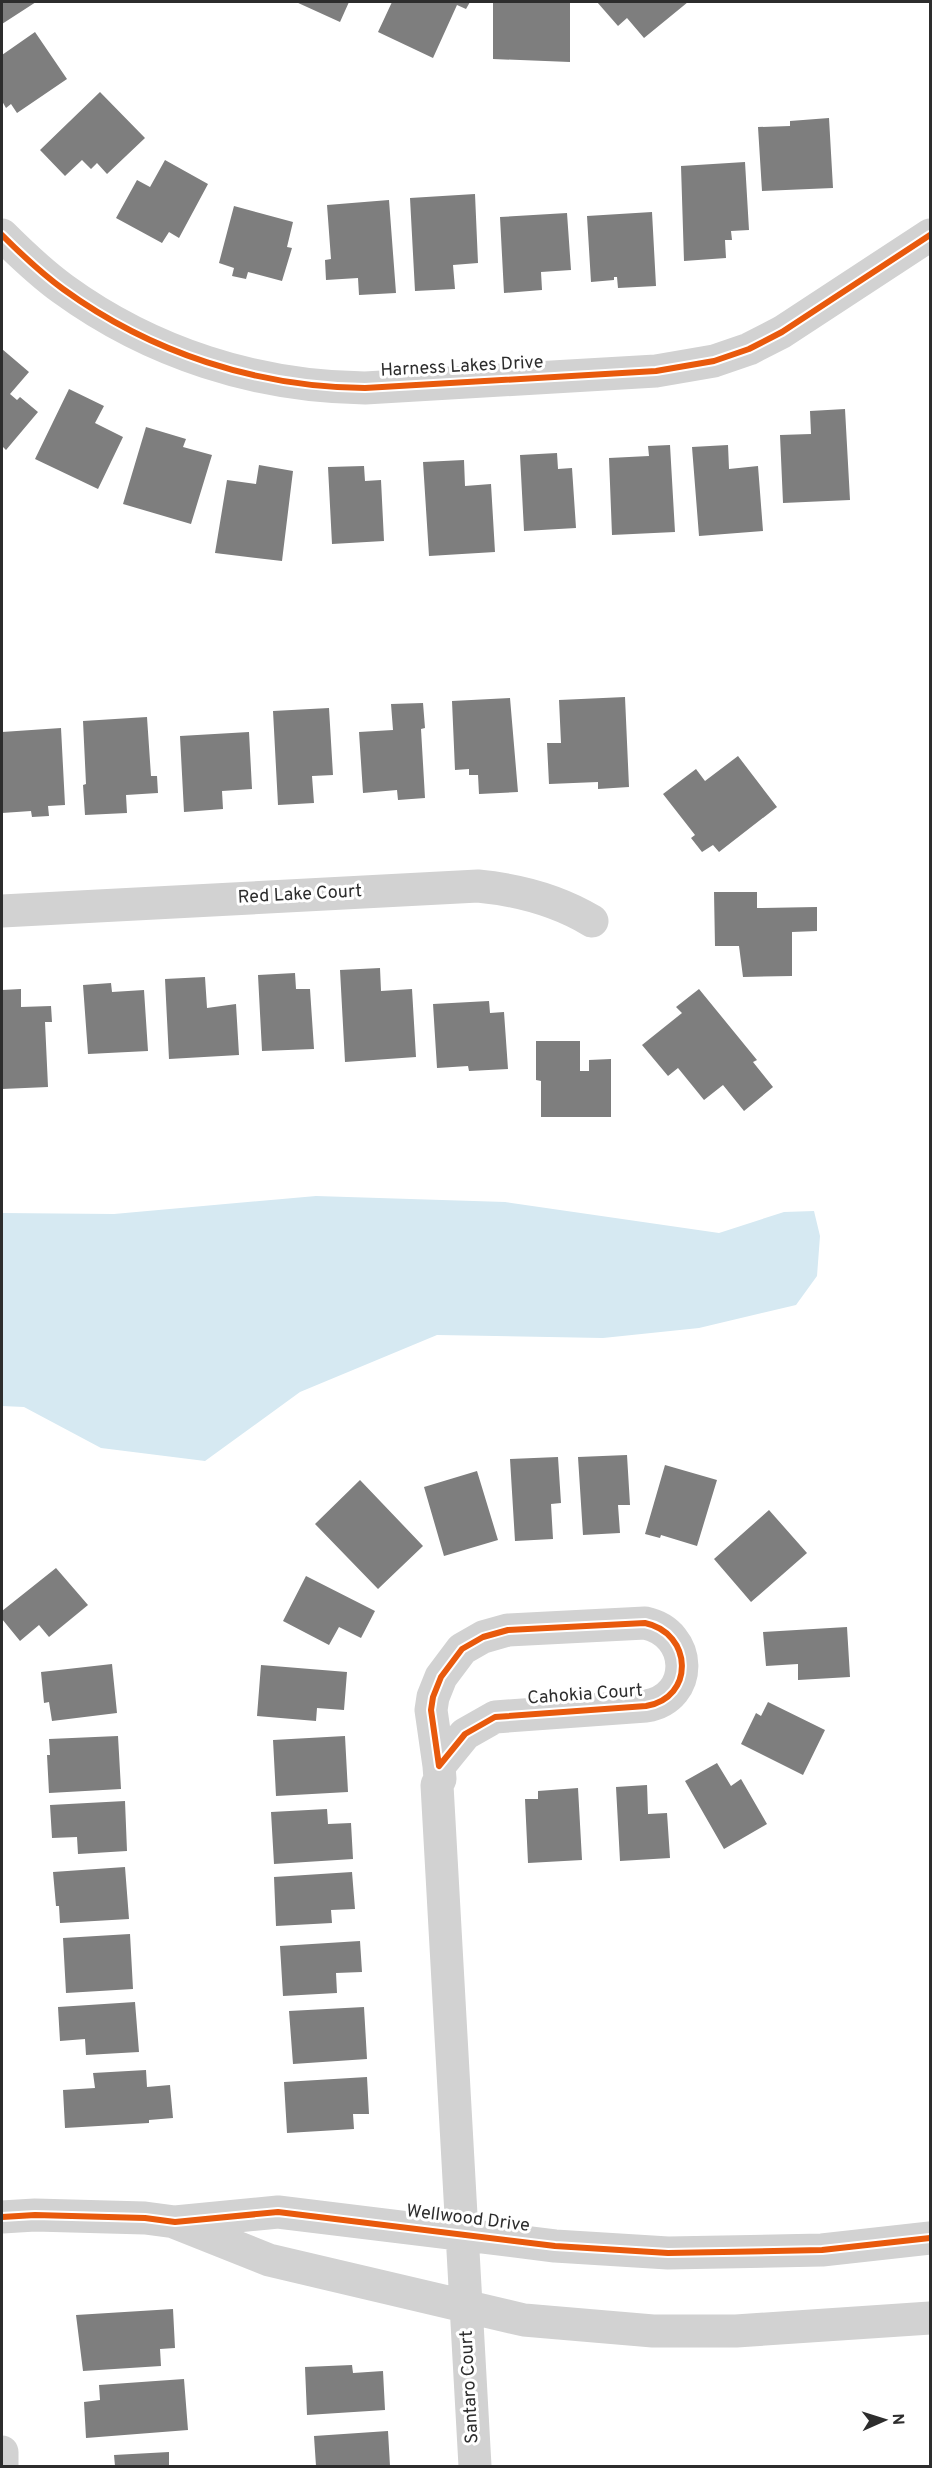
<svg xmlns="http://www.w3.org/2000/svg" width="932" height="2468" font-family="Overpass,sans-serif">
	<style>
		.water { fill: #d6e9f2 }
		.building { fill: #7e7e7e }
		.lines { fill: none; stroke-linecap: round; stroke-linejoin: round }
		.street { stroke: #d2d2d2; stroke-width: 33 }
		.cycleway-casing { stroke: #fff; stroke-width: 10 }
		.cycleway { stroke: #e8590c; stroke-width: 6 }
		.labels { text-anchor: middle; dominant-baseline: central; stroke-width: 6; stroke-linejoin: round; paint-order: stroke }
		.street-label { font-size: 18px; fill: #2d2d2d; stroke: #fff }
	</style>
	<rect width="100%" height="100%" fill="#fff"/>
	<path class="water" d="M316,1196L505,1202L719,1233L784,1212L814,1211L820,1236L817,1276L796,1305L699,1328L603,1338L437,1335L300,1392L205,1461L101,1448L24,1407L2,1406V1213L114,1214Z"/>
	<path class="building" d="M2,2H36L2,24Z
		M296,2H349L340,22Z
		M392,2H470L466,9L457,5L433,58L378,32Z
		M493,2H570V62L493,59Z
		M597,2H688L644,38L627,18L618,26Z
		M35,32L67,79L17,113L11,104L6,108L2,101V55Z
		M100,92L145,138L107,174L97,163L91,169L82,160L65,176L40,150Z
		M829,118L833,188L762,191L758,127L790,126V121Z
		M165,160L208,184L179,238L169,232L162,243L116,218L137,180L150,187Z
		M745,162L749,230L731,231L732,240H725L726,258L684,261L681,166Z
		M475,194L478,263L453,265L455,289L415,291L410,198Z
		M389,200L396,293L359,295L358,278L326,280L325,260L331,259L327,205Z
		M234,206L293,222L287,247L292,248L282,281L248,272L246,279L232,276L234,268L219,263Z
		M652,212L656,286L618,288L617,277H614V280L591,282L587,216Z
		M567,213L571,270L541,272L542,290L504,293L500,217Z
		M2,349L29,372L10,394L17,400L20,397L38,412L6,450L2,446Z
		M69,389L104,406L95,423L123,437L98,489L35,459Z
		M845,409L850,500L783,503L780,435L811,434L810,411Z
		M146,427L186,439L183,447L212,455L191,524L123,504Z
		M670,445L675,532L612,535L609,458L649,456L648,446Z
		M728,445L729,469L758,466L763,531L699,536L692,447Z
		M557,453L558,469L572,468L576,528L524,531L520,455Z
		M464,460L465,486L491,484L495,552L429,556L423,462Z
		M259,465L293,471L282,561L215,553L227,480L256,484Z
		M364,466L365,481L381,480L384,541L332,544L328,467Z
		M625,697L629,787L598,789V782L549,784L547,743H561L559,700Z
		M510,698L518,792L479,794L478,775H469V769L455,770L452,701Z
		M423,703L425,728L421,729L425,798L398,800L397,790L363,793L359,732L393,730L391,704Z
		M329,708L333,775L312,776L314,803L278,805L273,711Z
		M147,717L151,776H157L158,793L126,795L127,813L85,815L83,785L86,784L83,721Z
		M61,728L65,805L48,806L49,816L32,817L31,811L2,813V732Z
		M249,732L252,789L222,791L223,809L184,812L180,736Z
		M738,756L777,807L719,852L713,845L702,852L691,838L695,835L663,794L696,769L705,781Z
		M714,892H757V908L817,907V931L792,932V976L743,977L739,946H715Z
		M380,968L381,991L412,989L416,1057L345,1062L340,970Z
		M295,973L296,989H310L314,1049L262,1051L258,975Z
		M205,977L207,1008L236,1004L239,1055L169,1059L165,979Z
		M111,983L112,992L144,990L148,1051L88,1054L83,985Z
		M21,989V1007L51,1006L52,1022H45L48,1087L2,1089V990Z
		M699,989L757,1060L753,1062L773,1087L744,1111L723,1085L704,1100L678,1068L668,1076L642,1045L682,1013L676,1007Z
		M489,1001L490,1013L504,1012L508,1069L469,1071L468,1066L437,1068L433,1004Z
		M536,1041H580V1071H589V1060L611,1059V1117H541V1081L536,1080Z
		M627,1455L630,1505H618L620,1533L583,1535L578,1457Z
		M558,1457L561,1503L551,1504L553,1539L515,1541L510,1459Z
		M665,1465L717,1480L697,1546L661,1535L660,1538L645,1534Z
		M477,1471L498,1540L444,1556L424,1487Z
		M360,1480L423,1546L378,1589L315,1524Z
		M769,1510L807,1553L751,1602L714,1559Z
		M56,1568L88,1605L49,1637L39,1625L20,1641L2,1619V1611Z
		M306,1576L375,1611L361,1638L339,1627L329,1645L283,1621Z
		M847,1627L850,1677L798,1680V1664L766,1666L763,1632Z
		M112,1664L117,1713L52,1721L49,1702L44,1703L41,1672Z
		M261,1665L347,1672L344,1710L317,1708L316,1721L257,1716Z
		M768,1702L825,1730L803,1775L741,1744L756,1713L761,1716Z
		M118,1736L121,1789L49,1793L47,1755H50L49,1739Z
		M345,1736L348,1792L276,1796L273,1740Z
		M717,1763L731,1786L741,1779L767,1824L724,1849L685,1781Z
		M647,1785L648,1814L667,1813L670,1858L620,1861L616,1787Z
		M578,1788L582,1860L528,1863L525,1799H538V1791Z
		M125,1801L127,1851L78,1854L77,1837L52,1838L50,1805Z
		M327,1809L328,1824L351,1823L353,1859L274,1864L271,1812Z
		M125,1867L129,1919L60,1923L59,1906H56L53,1872Z
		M352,1872L355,1909L331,1910L332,1923L276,1926L274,1877Z
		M130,1934L133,1989L66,1993L63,1938Z
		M360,1941L362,1972L336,1973L337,1993L283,1996L280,1946Z
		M135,2002L139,2052L86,2055L85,2039L60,2041L58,2007Z
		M364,2007L367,2059L293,2064L289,2011Z
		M146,2070L147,2087L170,2085L173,2118L149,2120V2123L65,2128L63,2090L95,2088L93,2073Z
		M367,2077L369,2114H353L354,2129L287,2133L284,2082Z
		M173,2309L175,2348L160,2349L161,2366L83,2371L76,2315Z
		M352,2365L353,2373L383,2371L385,2410L307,2415L305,2367Z
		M184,2379L188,2430L86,2438L84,2402L100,2400L99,2385Z
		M388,2431L390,2466H316L314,2436Z
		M169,2452V2466H115L114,2455Z"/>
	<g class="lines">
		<path class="street" d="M2,235C21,254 41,273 63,289C151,353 257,387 365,388L656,371L714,361L749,349L782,332L930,235
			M2,911L478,886C519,890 557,900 592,921
			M645,1623C693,1633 695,1698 646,1706L495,1717L465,1734L439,1766L431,1710L433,1697L441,1677L462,1649L483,1637L508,1630Z
			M439,1766L440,1779L437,1785L475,2466
			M2,2217L35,2215L145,2218L175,2222L278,2212L555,2246L668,2253L822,2250L930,2238
			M176,2223L269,2260L524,2320L653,2331H736L930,2318
			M2,2452V2466"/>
		<defs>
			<path id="cycleway" d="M2,235C21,254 41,273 63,289C151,353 257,387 365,388L656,371L714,361L749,349L782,332L930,235
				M645,1623C693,1633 695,1698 646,1706L495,1717L465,1734L439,1766L431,1710L433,1697L441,1677L462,1649L483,1637L508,1630Z
				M2,2217L35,2215L145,2218L175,2222L278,2212L555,2246L668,2253L822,2250L930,2238"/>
		</defs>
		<use href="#cycleway" class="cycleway-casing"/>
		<use href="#cycleway" class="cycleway"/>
	</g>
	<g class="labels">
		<g class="street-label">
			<text transform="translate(462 367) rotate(-3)">Harness Lakes Drive</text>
			<text transform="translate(300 895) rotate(-3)">Red Lake Court</text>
			<text transform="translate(585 1695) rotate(-4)">Cahokia Court</text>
			<text transform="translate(468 2219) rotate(7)">Wellwood Drive</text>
			<text transform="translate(470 2387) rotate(-93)">Santaro Court</text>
		</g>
	</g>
	<rect width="932" height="2468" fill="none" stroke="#2d2d2d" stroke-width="6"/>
	<g transform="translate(884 2420) rotate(87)" stroke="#ffffff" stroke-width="4.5" paint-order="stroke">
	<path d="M0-4.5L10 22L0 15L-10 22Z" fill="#2d2d2d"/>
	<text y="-9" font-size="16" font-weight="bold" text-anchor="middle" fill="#2d2d2d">N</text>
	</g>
</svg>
